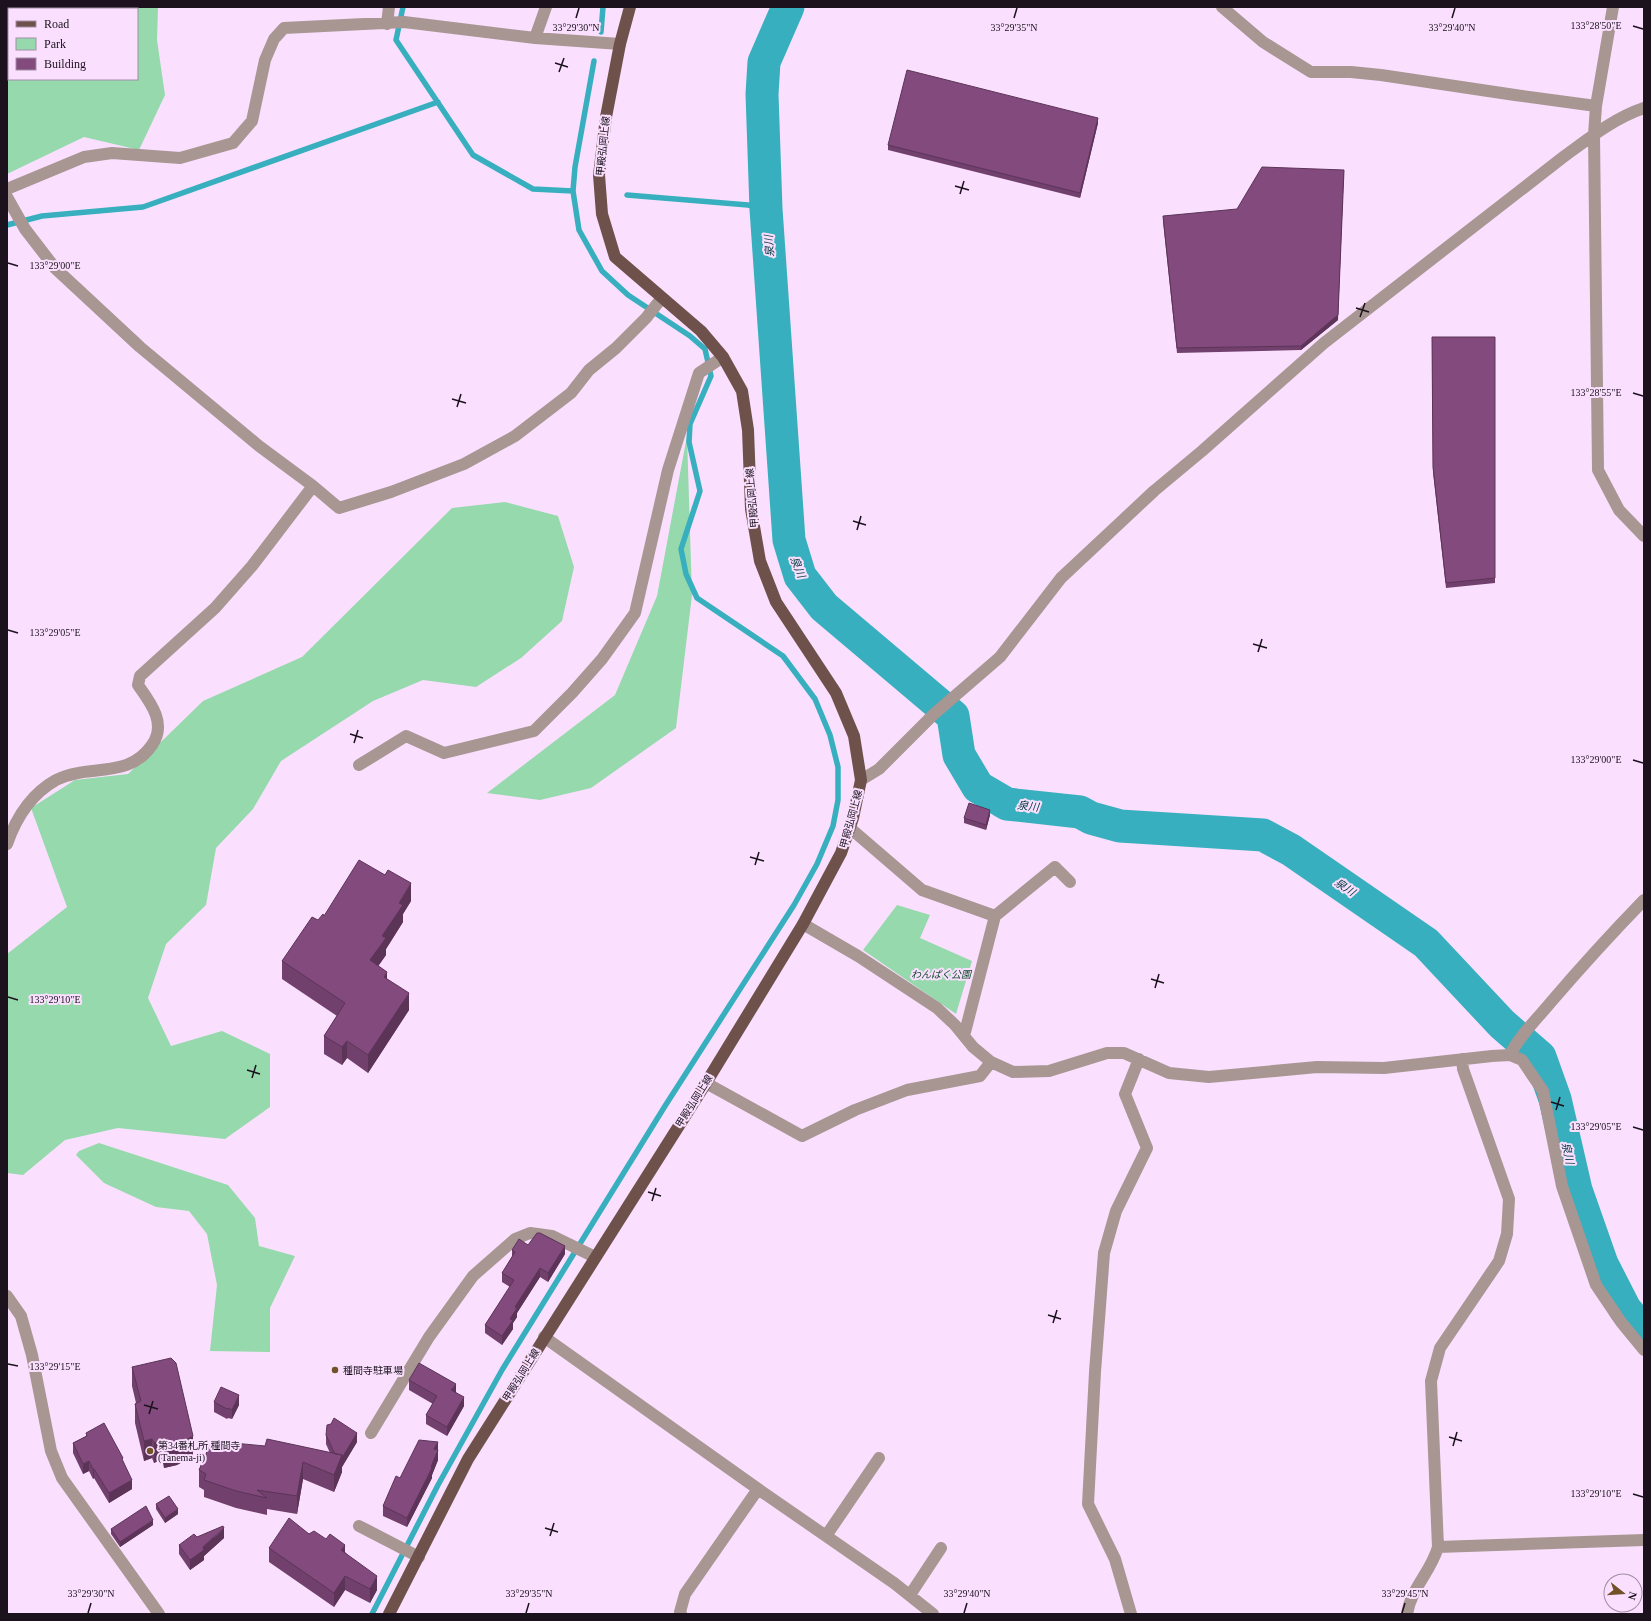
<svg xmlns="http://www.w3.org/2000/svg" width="1651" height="1621" font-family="'Times New Roman','Noto Sans JP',serif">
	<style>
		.green { fill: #95d9ac; fill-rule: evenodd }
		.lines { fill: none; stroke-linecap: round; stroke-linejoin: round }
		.stream { stroke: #37afbf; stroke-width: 5.5 }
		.river { stroke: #37afbf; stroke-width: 33 }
		.minor { stroke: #a89693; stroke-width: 12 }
		.major { stroke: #6f514c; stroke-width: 12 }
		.wall { fill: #71406c }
		.shaded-wall { fill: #5c3458 }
		.building { fill: #834a7d; stroke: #5c3458 }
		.ticks { fill: none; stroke: #1b121d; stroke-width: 1.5 }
		.poi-dot { fill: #705226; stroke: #fae0fe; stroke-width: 1.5 }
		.labels { text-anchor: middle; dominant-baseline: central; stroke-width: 4; stroke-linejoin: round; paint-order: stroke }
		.street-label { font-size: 10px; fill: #1b121d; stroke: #fae0fe }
		.park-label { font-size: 10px; font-style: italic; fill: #104b2c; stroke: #fae0fe }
		.poi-label { font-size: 10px; fill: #1b121d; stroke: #fae0fe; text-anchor: start }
		.water-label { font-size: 11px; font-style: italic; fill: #023b42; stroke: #fae0fe }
		.ticks-label { font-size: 10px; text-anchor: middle; fill: #1b121d; stroke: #fae0fe; stroke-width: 4; stroke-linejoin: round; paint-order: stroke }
	</style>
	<rect width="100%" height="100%" fill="#fae0fe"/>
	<path class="green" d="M7,7H158L157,40L165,95L139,150L84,137L7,174ZM9,9H137V79H9Z
		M687,436L692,595L676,728L591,788L540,800L487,793L615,695L657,596Z
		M505,502L558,516L574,567L562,621L521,658L476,687L423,680L373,701L281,761L253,809L216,848L206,905L166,944L148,998L171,1046L222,1031L270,1054V1107L225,1139L118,1128L65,1140L23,1175L7,1173V954L67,907L31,808L75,780L128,774L203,701L302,657L452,508Z
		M897,905L930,915L920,938L972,961L956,1014L863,950Z
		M99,1143L228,1185L255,1218L259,1246L295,1256L270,1308V1352L210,1351L217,1285L207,1234L189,1211L156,1207L104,1183L76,1155L79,1151Z"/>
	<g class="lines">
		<path class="stream" d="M403,7L396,40L473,155L533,189L573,191
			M601,32L603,7
			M627,195L748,205L766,209
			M7,225L42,216L143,207L438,102
			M372,1614L438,1485L502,1370L665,1106L794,905L817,864L833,826L838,800V767L830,735L815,699L783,656L697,598L686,574L681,549L700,491L689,442L690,424L711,376L705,349L690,336L628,295L602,271L579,230L573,191L575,167L594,61"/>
		<path class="river" d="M788,7L764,62L762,94L766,209L789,540L800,576L824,607L953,716L959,755L978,787L1007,804L1080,812L1091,818L1120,826L1263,835L1291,850L1426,943L1502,1024L1540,1057L1555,1099L1576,1190L1602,1264L1625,1309L1644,1332"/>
		<path class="minor" d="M1222,7L1263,42L1311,72H1351L1381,75L1515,95L1596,106
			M1613,7L1596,106L1594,135L1598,470L1619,510L1644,536
			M387,24L389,7
			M535,38L546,7
			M7,189L84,157L112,153L180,158L233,143L252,121L265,60L274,39L284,28L404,22L535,38L620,44
			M7,197L25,229L55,268L140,347L259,446L313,486
			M359,765L406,736L444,753L534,731L572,693L602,659L635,613L668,470L699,373L723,357
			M861,780L879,769L934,714L1000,657L1061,578L1154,491L1202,451L1324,343L1562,158C1588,139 1614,118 1644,108
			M850,828L922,890L995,916
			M7,844C16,818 31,794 56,780C90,763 128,780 152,745C167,724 151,703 138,685L140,676L215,608L252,566L313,486L339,508L391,492L464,464L515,436L571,393L589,370L616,348L646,318L661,299
			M803,924L858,956L937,1008L955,1025L973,1047L991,1062L1013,1072L1049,1071L1107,1053H1124L1169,1073L1209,1077L1317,1067L1384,1068L1492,1056L1510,1055L1522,1060L1543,1091L1562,1186L1596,1285L1621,1322L1644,1350
			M964,1036L995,916L1055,867L1070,882
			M1510,1055C1520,1035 1537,1019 1551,1002C1581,967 1612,933 1644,900
			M706,1083L802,1136L855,1110L907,1090L980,1076L991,1062
			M7,1296L21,1316L32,1355L51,1451L62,1478L159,1614
			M544,1337L758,1489L894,1583L933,1614
			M371,1433L429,1337L473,1276L515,1239L530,1233L552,1236L595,1257
			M359,1526L419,1557
			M826,1536L879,1458
			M1438,1547L1644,1540
			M910,1595L941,1548
			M681,1614L680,1612L685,1594L758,1489
			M1131,1614L1115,1559L1088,1504L1095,1372L1104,1253L1116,1211L1147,1148L1125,1094L1139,1059
			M1407,1614C1411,1588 1431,1572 1438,1547L1431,1381L1440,1348L1499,1261L1507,1234L1509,1199L1463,1069L1462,1059"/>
		<path class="major" d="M389,1614L468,1459L706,1083L803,924L841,853L853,818L861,780L854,736L836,693L776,602L760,561L751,509L748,430L742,391L723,357L701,331L615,257L602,214L599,175L606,117L620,44L630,7"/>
	</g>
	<path class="wall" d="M1098,123L1080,198L888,150V145Z
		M1163,216L1338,320L1301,350L1177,353L1163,221Z
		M1432,337H1495V583L1446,588L1433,472Z
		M990,815L986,830L964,823V818Z
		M411,901L403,914V922L386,949V955L378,966L409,1010L368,1073L347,1058L342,1065L324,1054V1036L337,1016L282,979V961L318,920L324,916Z
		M528,1245L565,1254L548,1282L540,1277L517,1313V1317L513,1323V1329L502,1345L485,1333V1325L510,1287L502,1282V1273L512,1257V1250Z
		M132,1367L193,1456L177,1465L164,1468L162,1459L154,1463L152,1458L144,1461L135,1423V1404L136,1403L132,1386Z
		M409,1380L456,1392L464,1406L447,1436L426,1424V1415L433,1404L409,1390Z
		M214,1402L239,1405L232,1419L228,1418L227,1419L214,1412Z
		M86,1433L123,1461L132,1489L109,1503L94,1478L93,1479L89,1471L83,1474L73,1453V1443L86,1436Z
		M326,1435L357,1442L342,1467V1472L334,1492L303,1479L297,1514L267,1509V1515L236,1508L204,1497V1490L199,1487V1470L223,1445L330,1453L326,1444Z
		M438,1442V1460L432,1475V1478L407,1527L383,1516V1506L400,1478Z
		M156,1504L178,1514L165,1523L156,1509Z
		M153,1525L120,1547L111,1534V1529Z
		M197,1537L224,1538L204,1556V1560L190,1570L179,1554V1545Z
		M269,1548L345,1552L377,1590L370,1603L345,1590L334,1607L269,1562Z"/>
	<path class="shaded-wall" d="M1098,118V123L1080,198V193Z
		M1344,170L1338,320L1301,350V346Z
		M990,810V815L986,830V825Z
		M411,883V901L403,914V922L386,949V955L370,978V960L399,903Z
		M387,972V990L384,977Z
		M409,993V1010L368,1073V1055Z
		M347,1041V1058L342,1065V1047Z
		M565,1246V1254L548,1282V1273Z
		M540,1268V1277L517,1313V1317L513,1323V1329L502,1345V1336L515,1307Z
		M456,1384V1393L451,1390Z
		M239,1395V1405L232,1419V1410Z
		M464,1397V1406L447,1436V1427Z
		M357,1433V1442L342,1467V1472L334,1492V1475L342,1455Z
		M193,1436V1456L177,1465L164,1468V1448Z
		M152,1439V1458L144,1461V1441Z
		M162,1440V1459L154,1463V1443Z
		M438,1442V1460L432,1475V1478L407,1527V1518L431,1467L434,1449Z
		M89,1461V1471L83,1474V1464Z
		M303,1462V1479L297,1514V1496Z
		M93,1469H94V1478L93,1479Z
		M132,1480V1489L109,1503V1493Z
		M178,1509V1514L165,1523V1518Z
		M153,1520V1525L120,1547V1542Z
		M224,1528V1538L204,1556V1560L190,1570V1560Z
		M345,1545V1559L341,1550Z
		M345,1576V1590L334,1607V1593Z
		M377,1576V1590L370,1603V1589Z"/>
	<path class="building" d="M907,70L1098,118L1080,193L888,145Z
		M1262,167L1344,170L1338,315L1301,346L1177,348L1163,216L1237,209Z
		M1432,337H1495V578L1446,583L1433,467Z
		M969,803L990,810L986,825L964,818Z
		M359,860L385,875L388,870L411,883L399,903L403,905L382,936L386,938L370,960L387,972L384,977L409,993L368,1055L347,1041L342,1047L324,1036L345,1003L282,961L312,917L318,920L323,914L324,916Z
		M537,1233H540L565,1246L548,1273L540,1268L515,1307L517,1308L510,1319L513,1320L502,1336L485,1325L514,1280L502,1273L515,1252L512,1250L519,1239L528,1245Z
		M171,1358L176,1363L193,1436L177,1445L164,1448L162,1440L154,1443L152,1439L144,1441L135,1404L141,1401L132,1367Z
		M419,1363L456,1384L451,1390L464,1397L447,1427L426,1415L437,1396L409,1380Z
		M221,1387L239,1395L232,1410L228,1408L227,1409L214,1402Z
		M334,1418L357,1433L342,1458V1455L335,1454L326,1435L327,1425L331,1424Z
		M104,1423L123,1458L122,1459L132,1480L109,1493L94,1469H93L89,1461L83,1464L73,1443L87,1436L86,1433Z
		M267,1439L342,1455L334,1475L303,1462L297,1496L257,1490L267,1498L236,1491L204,1480L206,1474L199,1470L211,1442L223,1445V1442L265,1446Z
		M419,1440L438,1442L434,1449L438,1450L431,1467L432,1468L407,1518L383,1506L396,1476L400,1478Z
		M169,1496L178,1509L165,1518L156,1504Z
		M146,1506L153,1520L120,1542L111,1529Z
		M289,1518L309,1534L314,1531L326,1539L330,1534L345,1545L341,1550L377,1576L370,1589L345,1576L334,1593L269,1548Z
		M223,1526L224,1528L203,1547L204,1550L190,1560L179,1545L194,1534L197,1537Z"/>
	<path class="ticks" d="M576,18L579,8M1014,18L1017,8M1452,18L1455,8M1633,26L1643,29M555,63L568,67M559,72L564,58M955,186L969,190M960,194L964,181M8,263L18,266M1356,308L1369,312M1360,317L1365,303M1633,393L1643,396M452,399L466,403M457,407L461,394M853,521L866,525M857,530L861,516M8,630L18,633M1253,644L1267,648M1258,652L1262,639M350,734L363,738M354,743L358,730M1633,760L1643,763M750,857L764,861M755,865L759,852M1151,979L1164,983M1155,988L1159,974M8,997L18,1000M247,1070L260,1074M252,1078L256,1065M1551,1102L1564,1106M1556,1110L1560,1097M1633,1127L1643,1130M648,1192L661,1196M652,1201L656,1188M1048,1315L1061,1319M1053,1323L1057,1310M8,1364L18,1366M144,1405L158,1409M149,1414L153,1401M1449,1437L1462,1441M1453,1446L1457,1432M1633,1494L1643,1497M545,1528L558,1532M550,1536L554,1523M88,1613L91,1603M526,1613L529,1603M964,1613L967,1603M1402,1613L1405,1603"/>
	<g class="poi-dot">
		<circle cx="335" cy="1370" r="4"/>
		<circle cx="150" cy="1451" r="4"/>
	</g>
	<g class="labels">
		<g class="street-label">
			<text transform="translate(603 146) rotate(-84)">甲殿弘岡上線</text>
			<text transform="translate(752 498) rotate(-95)">甲殿弘岡上線</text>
			<text transform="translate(851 819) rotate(-75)">甲殿弘岡上線</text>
			<text transform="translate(694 1101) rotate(-58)">甲殿弘岡上線</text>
			<text transform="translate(521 1375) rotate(-58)">甲殿弘岡上線</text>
		</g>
		<g class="park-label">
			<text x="941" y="974">わんぱく公園</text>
		</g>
		<g class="poi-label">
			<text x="343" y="1370">種間寺駐車場</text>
			<text x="158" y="1445">第34番札所 種間寺<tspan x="158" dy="12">(Tanema-ji)</tspan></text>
		</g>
		<g class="water-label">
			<text transform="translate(769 246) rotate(-94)">泉川</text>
			<text transform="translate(798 567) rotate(68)">泉川</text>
			<text transform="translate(1028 806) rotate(6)">泉川</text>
			<text transform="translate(1345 887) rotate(34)">泉川</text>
			<text transform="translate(1568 1153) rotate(77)">泉川</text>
		</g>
	</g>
	<g class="ticks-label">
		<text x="1596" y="29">133°28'50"E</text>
		<text x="576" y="31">33°29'30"N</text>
		<text x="1014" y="31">33°29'35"N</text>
		<text x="1452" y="31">33°29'40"N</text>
		<text x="55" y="269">133°29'00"E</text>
		<text x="1596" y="396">133°28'55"E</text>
		<text x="55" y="636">133°29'05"E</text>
		<text x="1596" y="763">133°29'00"E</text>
		<text x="55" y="1003">133°29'10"E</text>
		<text x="1596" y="1130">133°29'05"E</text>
		<text x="55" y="1370">133°29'15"E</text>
		<text x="1596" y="1497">133°29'10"E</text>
		<text x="91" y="1597">33°29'30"N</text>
		<text x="529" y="1597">33°29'35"N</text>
		<text x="967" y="1597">33°29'40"N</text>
		<text x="1405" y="1597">33°29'45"N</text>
	</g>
	<rect width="1651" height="1621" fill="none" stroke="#1b121d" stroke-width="16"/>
	<rect x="8" y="8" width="130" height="72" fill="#fae0fe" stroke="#a18ea4"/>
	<rect x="16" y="21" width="20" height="6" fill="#6f514c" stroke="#a18ea4"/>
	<text x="44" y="28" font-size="12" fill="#1b121d">Road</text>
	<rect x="16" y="38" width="20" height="12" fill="#95d9ac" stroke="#a18ea4"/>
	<text x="44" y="48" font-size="12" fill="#1b121d">Park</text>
	<rect x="16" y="58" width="20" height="12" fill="#834a7d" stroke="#a18ea4"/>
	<text x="44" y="68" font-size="12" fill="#1b121d">Building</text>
	<g transform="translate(1623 1593) rotate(107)"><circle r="19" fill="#fae0fe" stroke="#a18ea4"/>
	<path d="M0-3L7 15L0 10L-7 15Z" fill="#705226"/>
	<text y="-6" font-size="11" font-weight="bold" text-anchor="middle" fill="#1b121d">N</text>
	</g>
</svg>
